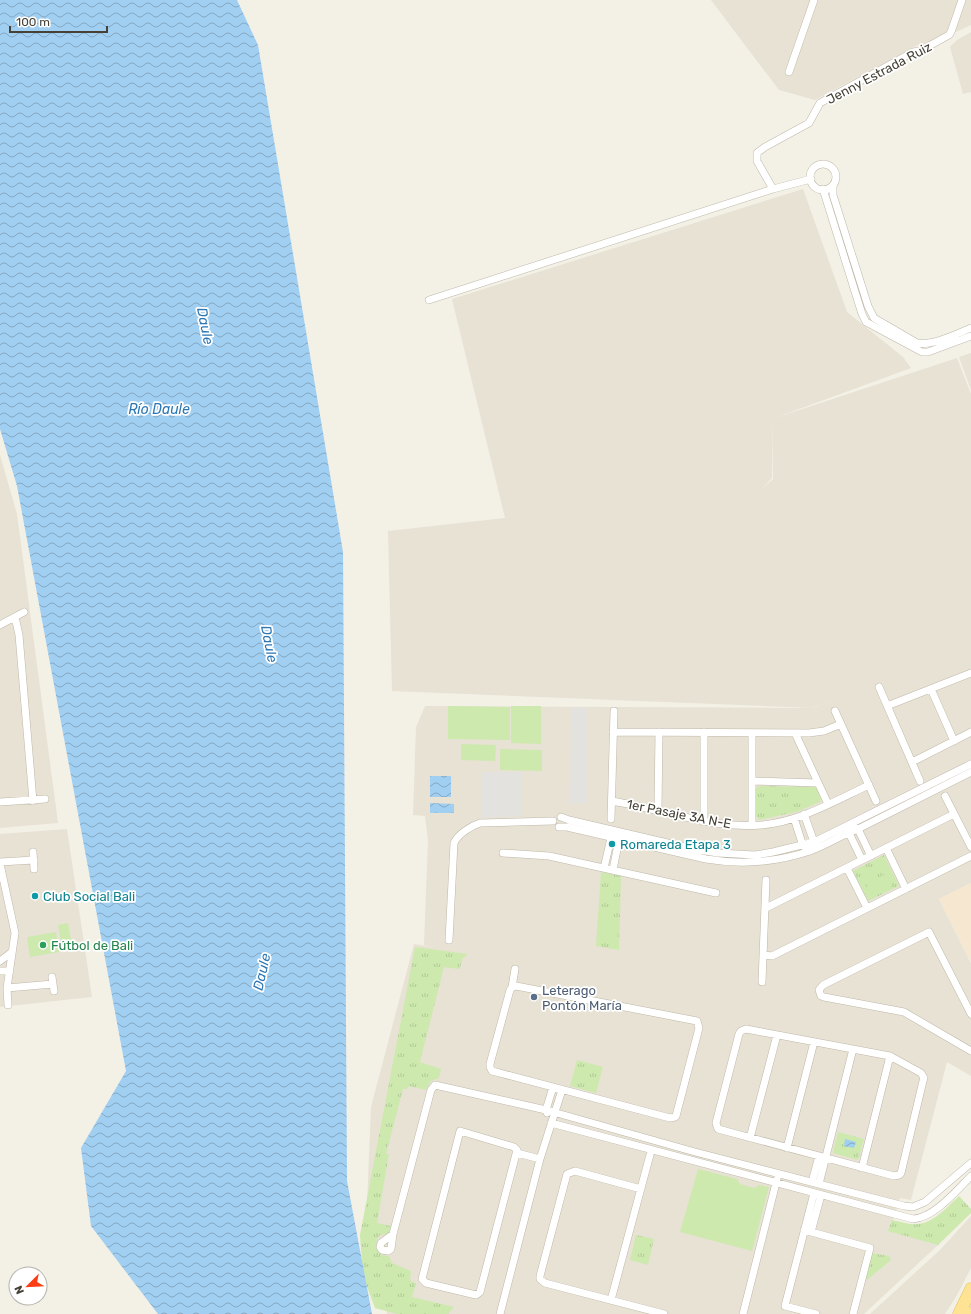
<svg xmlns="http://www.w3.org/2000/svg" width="971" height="1314" font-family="Rubik,sans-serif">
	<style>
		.residential { fill: #e7e2d4; fill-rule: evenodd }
		.commercial { fill: #f6e7d1 }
		.grass { fill: url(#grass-tufts) }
		.pitch { fill: #cde9ae }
		.parking { fill: #e4e2de }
		.water { fill: url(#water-waves) }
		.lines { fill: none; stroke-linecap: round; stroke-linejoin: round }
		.minor-casing { stroke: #bfb8a9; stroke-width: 8 }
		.primary-casing { stroke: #e6c262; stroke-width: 13 }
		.minor { stroke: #fff; stroke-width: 7 }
		.primary { stroke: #ffe394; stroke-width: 12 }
		.culture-dot { fill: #0f9aa8; stroke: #fff; stroke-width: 1.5 }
		.leisure-dot { fill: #2e9e5b; stroke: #fff; stroke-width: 1.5 }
		.service-dot { fill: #5c6f8a; stroke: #fff; stroke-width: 1.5 }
		.labels { text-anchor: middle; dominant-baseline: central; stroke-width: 3.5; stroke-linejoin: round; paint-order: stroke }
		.street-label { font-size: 13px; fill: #464035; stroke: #fff }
		.culture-label { font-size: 13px; fill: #0d838f; stroke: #fff; text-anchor: start }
		.leisure-label { font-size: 13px; fill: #27864d; stroke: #fff; text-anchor: start }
		.service-label { font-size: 13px; fill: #4e5e75; stroke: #fff; text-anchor: start }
		.water-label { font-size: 14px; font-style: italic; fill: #2c77b4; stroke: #fff }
	</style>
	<defs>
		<pattern id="grass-tufts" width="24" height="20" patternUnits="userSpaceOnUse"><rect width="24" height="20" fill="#cde9ae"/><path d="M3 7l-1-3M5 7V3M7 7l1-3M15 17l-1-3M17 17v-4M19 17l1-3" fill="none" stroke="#b1c996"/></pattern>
		<pattern id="water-waves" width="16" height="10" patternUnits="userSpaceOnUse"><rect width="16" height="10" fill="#a1cff1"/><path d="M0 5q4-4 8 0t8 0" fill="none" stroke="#85a9c4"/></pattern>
	</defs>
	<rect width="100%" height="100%" fill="#f3f0e6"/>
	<path class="residential" d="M711,0H959L948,30L945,34L920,48L918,45L815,100L779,90Z
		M961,0H971V25L945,37Z
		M971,32V93L970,92L963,94L950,47L957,40Z
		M803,189L847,312L903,357L911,368L775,418L957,358L971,394V883L939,899L971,963V1076L947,1062L911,1200L900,1198L890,1230L938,1245L864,1314H387L379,1278L365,1253L371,1107L414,944L433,947L424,945L428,841L425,816L413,815L416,727L425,706L813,708L840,697L812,708L392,691L388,531L505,518L452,299ZM772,419L773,479L762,489L772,478Z
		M971,353V390L959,357Z
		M0,455L17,514L58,823L0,828Z
		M67,829L92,997L0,1007V834Z
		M971,1216V1268L957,1295L945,1314H870L941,1249Z"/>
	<path class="commercial" d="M971,883V962L939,899Z"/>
	<path class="grass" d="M759,786L816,787L821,799L820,802L796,812L759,820L756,816V789Z
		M884,855L899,886L868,901L853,871Z
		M601,872L621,876L619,950L596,946Z
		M415,947L468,954L462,959L460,969L444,967L420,1062L441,1069L439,1078L431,1081L426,1090L409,1086L407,1089H403L386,1154H389L377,1223L391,1226L388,1234L380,1235L377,1239L376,1246L381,1255L389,1256L392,1263L411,1271L410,1279L412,1282L416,1283L412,1297L454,1307L448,1314H397L375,1308L363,1276L360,1235Z
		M577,1060L603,1067L596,1093L570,1086Z
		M838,1132L864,1139L858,1160L833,1153Z
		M959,1196L971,1209V1213L938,1245L888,1231L892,1220C898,1221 904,1223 910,1224C931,1227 946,1208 959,1196Z
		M636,1235L654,1239L648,1265L630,1260Z
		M871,1253L889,1256L891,1260L867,1280L865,1277Z"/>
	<path class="pitch" d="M448,706L510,707V740L448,739Z
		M511,706H541V744L511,743Z
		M461,744L496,745L495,761L461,760Z
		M500,749L542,750V771L500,770Z
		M789,789L814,790V802H789Z
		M886,874L892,886L872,896L866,884Z
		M600,922H618L617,944L599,943Z
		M68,923L72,945L62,947L58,925Z
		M56,932L59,952L30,957L27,937Z
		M698,1169L737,1179L740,1184L754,1188L759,1185L769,1187L752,1251L680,1232Z"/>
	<path class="parking" d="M571,708H588V803H570Z
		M481,772H521V816L481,818Z"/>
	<path class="water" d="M0,0H237L258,45L343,552L347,1181L372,1314H158L91,1226L81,1148L126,1071L17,486L0,429Z
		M430,776H451V797H430Z
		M430,803L454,804V813H430Z
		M845,1139L856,1142L854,1148L844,1146Z"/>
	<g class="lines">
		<defs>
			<path id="minor" d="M789,72L814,0
				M810 177a13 13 0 1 1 26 0a13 13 0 1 1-26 0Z
				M833,185V195L868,306L874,318L917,343C933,346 956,334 971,328
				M773,189L757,161V153L765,147L809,123L820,103L913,52L920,51L949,35L951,32L962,0
				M823,189L862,314L866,322L922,352H928L971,336
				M429,300L773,189L811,179
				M15,617L19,635L33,801
				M0,625L24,612
				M879,687L920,781
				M931,689L954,741
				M887,706L971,673
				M835,711L876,801
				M613,732L809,733L824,731L841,724
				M795,733L828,804
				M912,762L971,732
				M752,781L817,783
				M945,796L971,847
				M612,801C628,804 644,807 659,811C693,819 726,828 761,825C799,822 835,801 869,785
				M0,802L45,799
				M658,810L659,732
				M561,817L569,820L693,849L718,853L755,855L773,852L814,842L971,764
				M794,818L803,846L810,851L814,842L804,814
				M611,819L614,711
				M704,822V732
				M752,825V733
				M559,827H567L706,859C741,865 777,862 810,851C827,845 841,835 858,829L971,772
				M855,828L858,829L871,856
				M849,830V833L862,860
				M886,848L906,889
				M33,852L34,869
				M503,853L549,856L716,893
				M0,862L34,860
				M0,864L15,933L7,988L8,1005
				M604,868L611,838L614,834
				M847,868L867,908
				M613,870L619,839L618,835
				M766,908L954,814
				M449,940L454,843C458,834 471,826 480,823L553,821
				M764,955L772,956L971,856
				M0,961L12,952
				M0,971H10
				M52,977L54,991
				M762,982L766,880
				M512,987L516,986L697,1021L699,1028L676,1116L675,1117L670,1118L492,1071L490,1067V1064L510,990L512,987L515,969
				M7,988L53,984
				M971,1014L929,932L823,985L819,990L821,996L824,997L904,1012L971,1051
				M746,1029L890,1056L921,1073L924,1078L923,1081L901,1173L899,1175L894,1176L718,1129L716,1123L739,1034L741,1031Z
				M547,1113L546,1110L553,1087
				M551,1123L913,1219C934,1218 956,1191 971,1176
				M460,1131L514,1147L517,1150L480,1292L476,1295L426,1283L422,1279Z
				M750,1138L777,1035
				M787,1148L814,1042
				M517,1153L540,1159
				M862,1168L890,1056
				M812,1182L819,1156
				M819,1184L853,1049
				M641,1189L575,1171L567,1174L540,1276V1279L545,1283L664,1314
				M814,1193L785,1306L816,1314
				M804,1230L870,1248L853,1314
				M811,1232L821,1195
				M393,1234L431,1090L435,1085L546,1110L695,1152L904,1206L913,1207L925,1202L971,1163
				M393,1234L391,1249L388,1251L382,1250L380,1247L381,1243Z
				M611,1300L651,1151
				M500,1314L540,1159L562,1090
				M743,1314L777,1179"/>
			<path id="primary" d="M959,1314L971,1289
				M971,1314V1313"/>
		</defs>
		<use href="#minor" class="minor-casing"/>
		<use href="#primary" class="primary-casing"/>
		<use href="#minor" class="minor"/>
		<use href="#primary" class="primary"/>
	</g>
	<g class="culture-dot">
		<circle cx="612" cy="844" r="4"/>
		<circle cx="35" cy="896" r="4"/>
	</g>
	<circle class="leisure-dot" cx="43" cy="945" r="4"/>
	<circle class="service-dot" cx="534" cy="997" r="4"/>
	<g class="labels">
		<g class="street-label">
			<text transform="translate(879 73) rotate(-28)">Jenny Estrada Ruiz</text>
			<text transform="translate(679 814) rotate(11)">1er Pasaje 3A N-E</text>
		</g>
		<g class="culture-label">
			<text x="620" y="844">Romareda Etapa 3</text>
			<text x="43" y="896">Club Social Bali</text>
		</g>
		<g class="leisure-label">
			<text x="51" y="945">Fútbol de Bali</text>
		</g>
		<g class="service-label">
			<text x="542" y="990">Leterago<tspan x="542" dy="15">Pontón María</tspan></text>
		</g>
		<g class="water-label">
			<text transform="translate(205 326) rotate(79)">Daule</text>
			<text x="159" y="409">Río Daule</text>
			<text transform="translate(269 644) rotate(79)">Daule</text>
			<text transform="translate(262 972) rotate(-77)">Daule</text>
		</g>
	</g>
	<g transform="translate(28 1286) rotate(246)"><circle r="19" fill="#ffffff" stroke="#b5b3ae"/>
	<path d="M0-3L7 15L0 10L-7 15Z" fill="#fd3d13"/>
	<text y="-6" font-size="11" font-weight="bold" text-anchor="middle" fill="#464035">N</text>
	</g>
	<path d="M10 26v6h97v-6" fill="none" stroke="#464035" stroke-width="2"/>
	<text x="16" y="26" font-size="12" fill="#464035" stroke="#ffffff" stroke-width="3" paint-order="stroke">100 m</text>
</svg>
